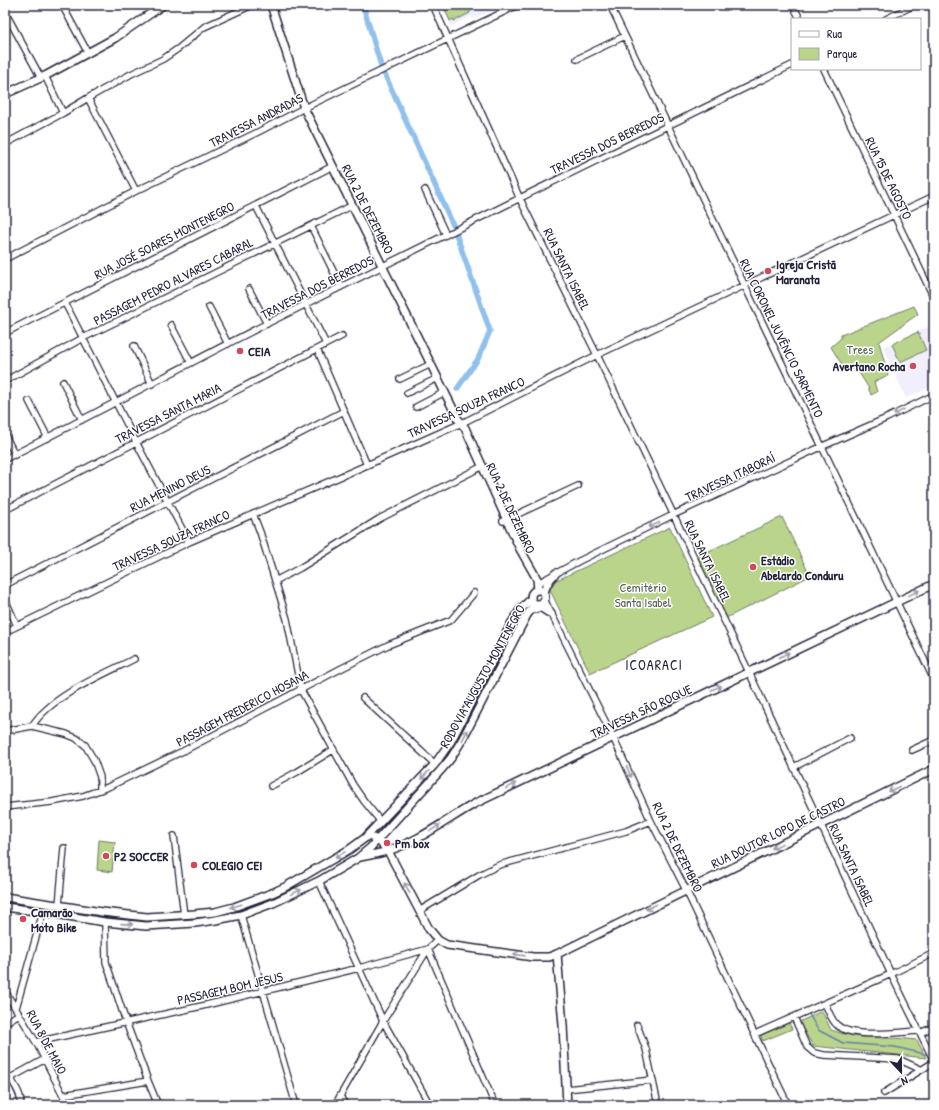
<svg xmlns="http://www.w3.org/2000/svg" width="939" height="1110" font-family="'Patrick Hand',sans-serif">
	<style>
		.built { fill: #f1eefd }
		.green { fill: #bad48c; stroke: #6e7b64 }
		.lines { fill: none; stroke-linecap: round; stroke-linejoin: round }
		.stream { stroke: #6481a5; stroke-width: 1.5 }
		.canal { stroke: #90c0ec; stroke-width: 5.5 }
		.minor-casing { stroke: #22223b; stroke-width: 8 }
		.major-casing { stroke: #22223b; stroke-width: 10 }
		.minor { stroke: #fff; stroke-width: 5.5 }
		.major { stroke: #fff; stroke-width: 7 }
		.oneway { stroke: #9c9ca7 }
		.poi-dot { fill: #d1495b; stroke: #fff; stroke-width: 1.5 }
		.labels { text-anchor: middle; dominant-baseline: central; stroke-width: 3; stroke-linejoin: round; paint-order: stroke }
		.street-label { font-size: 13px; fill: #22223b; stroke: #fff }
		.poi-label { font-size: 13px; font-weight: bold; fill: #22223b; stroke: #fff; text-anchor: start }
		.park-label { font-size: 13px; fill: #576057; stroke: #fff }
		.neighbourhood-label { font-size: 14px; letter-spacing: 1px; fill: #22223b; stroke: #fff }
	</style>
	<rect width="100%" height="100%" fill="#fff"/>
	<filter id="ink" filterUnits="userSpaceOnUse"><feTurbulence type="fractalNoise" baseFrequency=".025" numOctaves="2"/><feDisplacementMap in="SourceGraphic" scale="8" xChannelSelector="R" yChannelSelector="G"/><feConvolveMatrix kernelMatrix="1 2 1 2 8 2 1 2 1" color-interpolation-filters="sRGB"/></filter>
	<g filter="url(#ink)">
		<path class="built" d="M441,5H503L473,19L471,16L451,26Z
			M934,324V386L906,398L883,347Z
			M5,998L12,1011L5,1015Z"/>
		<path class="green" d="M443,5H470L473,10L469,12L470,13L454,21L453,19L450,21Z
			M914,306L918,314L879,342L888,375L874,382L877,392L871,395L868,387L856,368L846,371L831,347L841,338V335Z
			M918,332L926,350L900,362L892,344Z
			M782,517L810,576L726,618L696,557Z
			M670,527L712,617L590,673L550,590L555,581Z
			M99,840L115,842L112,872L97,870Z
			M822,1011L831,1030C861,1041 887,1036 917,1040L926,1058L813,1046L799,1022Z
			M788,1021L792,1029L763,1041L760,1034Z"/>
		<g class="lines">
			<path class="stream" d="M809,1014L818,1030L843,1043L895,1047L929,1055"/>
			<path class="canal" d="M363,5L381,66L453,225L490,331L478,359L457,389"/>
			<defs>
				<path id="minor" d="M62,5L88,53
					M151,5L154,11
					M433,5L520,199L597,355L749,672L891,974L934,1061
					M610,5L934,680
					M793,5L800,19
					M5,12L41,78
					M886,19L914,5
					M577,59L625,36
					M824,69L934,298
					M45,76L63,113
					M88,98L136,191
					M5,144L63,113L88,98L131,74L163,59L179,48L204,27L252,5
					M425,190L446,235
					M256,206L326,344
					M311,226L341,287
					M5,259L136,191L258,132L304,108L518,5
					M249,289L267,324
					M65,303L136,442L189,542
					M209,307L228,344
					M171,325L191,363
					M5,333L333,166
					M134,346L152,384
					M317,349L367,465
					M400,379L431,364
					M5,381L83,338L353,205
					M63,382L82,420
					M407,393L438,378
					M29,401L48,438
					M416,407L445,392
					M5,435L15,455
					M5,459C93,415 180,368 268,323C442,236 617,150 792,65
					M5,510L342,336
					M253,514L260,532L287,619L301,690L353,785L364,801L381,822
					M503,521L578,486
					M275,581L300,568L379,519L483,466
					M538,583L579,561L673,515L823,446L887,418L934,395
					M5,585L344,411
					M5,599L17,626
					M545,601L613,737L651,821L686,890L788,1105
					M5,632L189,542L367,465L462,423L597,355L934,196
					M363,698L435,764
					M32,726C51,696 102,675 134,659
					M5,731L32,726L66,734L76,738L85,745L94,760L100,777V790
					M912,750L934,740
					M794,767L850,738
					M271,786L297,772L333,750
					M5,807L52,802L83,796L108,787L185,750L342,668L388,645L451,620L474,593
					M174,836L184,915
					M319,881L383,1021L430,1105
					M59,905L64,848
					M419,911L479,875L499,865L626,831L651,821
					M241,915L296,1105
					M105,922L106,962L126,1022L148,1081L158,1105
					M428,949L495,1105
					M5,991L36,1042L68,1105
					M825,1003C828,1010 831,1020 837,1025C852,1039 899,1032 919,1031
					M16,1008L43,912
					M794,1017L807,1047L814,1053L824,1055L898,1059L920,1069
					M5,1023L19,1014
					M637,1025L646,1049L657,1100V1105
					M920,1033L934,1027
					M755,1034L891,974L934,953
					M36,1042L202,1006L359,968L428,949
					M10,1077C14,1085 23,1096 20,1105
					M5,1081L45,1059
					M566,1089L653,1080
					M884,1093L934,1062
					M63,1095L148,1081
					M340,1096L345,1105
					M335,1105L383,1021L428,949L438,940"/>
				<path id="major" d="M271,5L304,108L458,419L465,428L520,549L537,579L538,590
					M5,94L45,76L115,38L163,5
					M531 597a7 7 0 1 1 14 0a7 7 0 1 1-14 0Z
					M544,593C546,584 549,579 556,573
					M535,609L540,607L551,614
					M373,838L378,840L388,851L429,929L438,940L447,945L533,957H549L557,954L934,769
					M360,857C369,855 378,854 387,851C419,842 447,819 476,803L934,584
					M5,897L102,912L147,917L194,914L215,912L234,907L272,893L285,887L350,849L365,838L435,764L451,741L511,624L520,610L531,599
					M5,907L43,912L105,922L146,926L195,923L216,920L241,915L273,903L319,881L358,858L370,848L441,770L451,758L462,740L527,615L535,604
					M557,954L563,1025L567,1105"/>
			</defs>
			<use href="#minor" class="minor-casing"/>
			<use href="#major" class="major-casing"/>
			<use href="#minor" class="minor"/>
			<use href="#major" class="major"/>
		</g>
		<defs><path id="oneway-shaft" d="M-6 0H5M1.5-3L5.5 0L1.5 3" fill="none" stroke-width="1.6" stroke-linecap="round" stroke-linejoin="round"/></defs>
		<g class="oneway">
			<use href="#oneway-shaft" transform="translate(899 412) rotate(154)"/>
			<use href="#oneway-shaft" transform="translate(654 525) rotate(154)"/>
			<use href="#oneway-shaft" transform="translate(914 593) rotate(-26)"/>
			<use href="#oneway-shaft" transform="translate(784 655) rotate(-26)"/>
			<use href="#oneway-shaft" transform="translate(716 688) rotate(-25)"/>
			<use href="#oneway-shaft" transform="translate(465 735) rotate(-63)"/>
			<use href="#oneway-shaft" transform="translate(629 772) rotate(66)"/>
			<use href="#oneway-shaft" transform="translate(425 775) rotate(133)"/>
			<use href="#oneway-shaft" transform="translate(511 786) rotate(-26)"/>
			<use href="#oneway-shaft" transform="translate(894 789) rotate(154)"/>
			<use href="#oneway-shaft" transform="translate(435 828) rotate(-32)"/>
			<use href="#oneway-shaft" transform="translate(777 846) rotate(154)"/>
			<use href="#oneway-shaft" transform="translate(340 855) rotate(149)"/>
			<use href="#oneway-shaft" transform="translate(407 888) rotate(-117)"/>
			<use href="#oneway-shaft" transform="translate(296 892) rotate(-25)"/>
			<use href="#oneway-shaft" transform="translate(236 906) rotate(163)"/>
			<use href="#oneway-shaft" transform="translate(651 907) rotate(154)"/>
			<use href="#oneway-shaft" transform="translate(127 924) rotate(4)"/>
			<use href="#oneway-shaft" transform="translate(519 955) rotate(-172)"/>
		</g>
	</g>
	<g class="poi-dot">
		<circle cx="768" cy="271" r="4"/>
		<circle cx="240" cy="351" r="4"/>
		<circle cx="913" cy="366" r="4"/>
		<circle cx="753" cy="567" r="4"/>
		<circle cx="387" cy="843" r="4"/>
		<circle cx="106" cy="856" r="4"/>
		<circle cx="194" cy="865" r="4"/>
		<circle cx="23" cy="919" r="4"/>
	</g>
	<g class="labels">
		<g class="street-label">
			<text transform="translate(256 120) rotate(-27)">TRAVESSA ANDRADAS</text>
			<text transform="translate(607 143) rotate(-26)">TRAVESSA DOS BERREDOS</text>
			<text transform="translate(889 178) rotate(64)">RUA 15 DE AGOSTO</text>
			<text transform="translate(368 209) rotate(63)">RUA 2 DE DEZEMBRO</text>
			<text transform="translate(164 240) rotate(-27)">RUA JOSÉ SOARES MONTENEGRO</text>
			<text transform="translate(567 269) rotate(64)">RUA SANTA ISABEL</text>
			<text transform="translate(173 281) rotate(-27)">PASSAGEM PEDRO ALVARES CABARAL</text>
			<text transform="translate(317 287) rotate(-27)">TRAVESSA DOS BERREDOS</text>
			<text transform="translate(782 338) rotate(64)">RUA CORONEL JUVÊNCIO SARMENTO</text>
			<text transform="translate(466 407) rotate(-25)">TRAVESSA SOUZA FRANCO</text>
			<text transform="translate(168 413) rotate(-27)">TRAVESSA SANTA MARIA</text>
			<text transform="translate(730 477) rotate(-25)">TRAVESSA ITABORAÍ</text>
			<text transform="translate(170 488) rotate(-27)">RUA MENINO DEUS</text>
			<text transform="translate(511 508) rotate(65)">RUA 2 DE DEZEMBRO</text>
			<text transform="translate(171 540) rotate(-25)">TRAVESSA SOUZA FRANCO</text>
			<text transform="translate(708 561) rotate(64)">RUA SANTA ISABEL</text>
			<text transform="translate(482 676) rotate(-61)">RODOVIA AUGUSTO MONTENEGRO</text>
			<text transform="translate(242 708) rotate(-28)">PASSAGEM FREDERICO HOSANA</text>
			<text transform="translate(641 711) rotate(-25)">TRAVESSA SÃO ROQUE</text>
			<text transform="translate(778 832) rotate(-26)">RUA DOUTOR LOPO DE CASTRO</text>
			<text transform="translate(678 847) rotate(64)">RUA 2 DE DEZEMBRO</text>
			<text transform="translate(852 865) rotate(65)">RUA SANTA ISABEL</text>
			<text transform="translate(230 988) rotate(-13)">PASSAGEM BOM JESUS</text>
			<text transform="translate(47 1042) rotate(62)">RUA 8 DE MAIO</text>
		</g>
		<g class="poi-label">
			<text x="776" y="264">Igreja Cristã<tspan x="776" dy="15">Maranata</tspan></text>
			<text x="248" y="351">CEIA</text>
			<text x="905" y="366" text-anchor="end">Avertano Rocha</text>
			<text x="761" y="560">Estádio<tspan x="761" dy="15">Abelardo Conduru</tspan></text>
			<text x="395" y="843">Pm box</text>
			<text x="114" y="856">P2 SOCCER</text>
			<text x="202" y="865">COLEGIO CEI</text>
			<text x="31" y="912">Camarão<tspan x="31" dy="15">Moto Bike</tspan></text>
		</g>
		<g class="park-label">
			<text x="860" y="349">Trees</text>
			<text x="643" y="587">Cemitério<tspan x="643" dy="15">Santa Isabel</tspan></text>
		</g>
		<g class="neighbourhood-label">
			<text x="654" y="664">ICOARACI</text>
		</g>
	</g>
	<rect width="939" height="1110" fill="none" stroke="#fff" stroke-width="20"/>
	<rect x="10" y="10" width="919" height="1090" fill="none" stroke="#22223b" stroke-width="1.5" filter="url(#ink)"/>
	<rect x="791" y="18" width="130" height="52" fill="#ffffff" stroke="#a7a7b1"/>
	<rect x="799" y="31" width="20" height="6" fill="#ffffff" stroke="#a7a7b1"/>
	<text x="827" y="38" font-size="12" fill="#22223b">Rua</text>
	<rect x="799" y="48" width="20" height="12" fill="#bad48c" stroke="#a7a7b1"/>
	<text x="827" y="58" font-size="12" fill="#22223b">Parque</text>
	<g transform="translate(901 1072) rotate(158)" stroke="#ffffff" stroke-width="3" paint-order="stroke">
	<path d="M0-3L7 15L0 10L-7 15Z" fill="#22223b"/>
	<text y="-6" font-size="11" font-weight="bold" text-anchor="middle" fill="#22223b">N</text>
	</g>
</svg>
